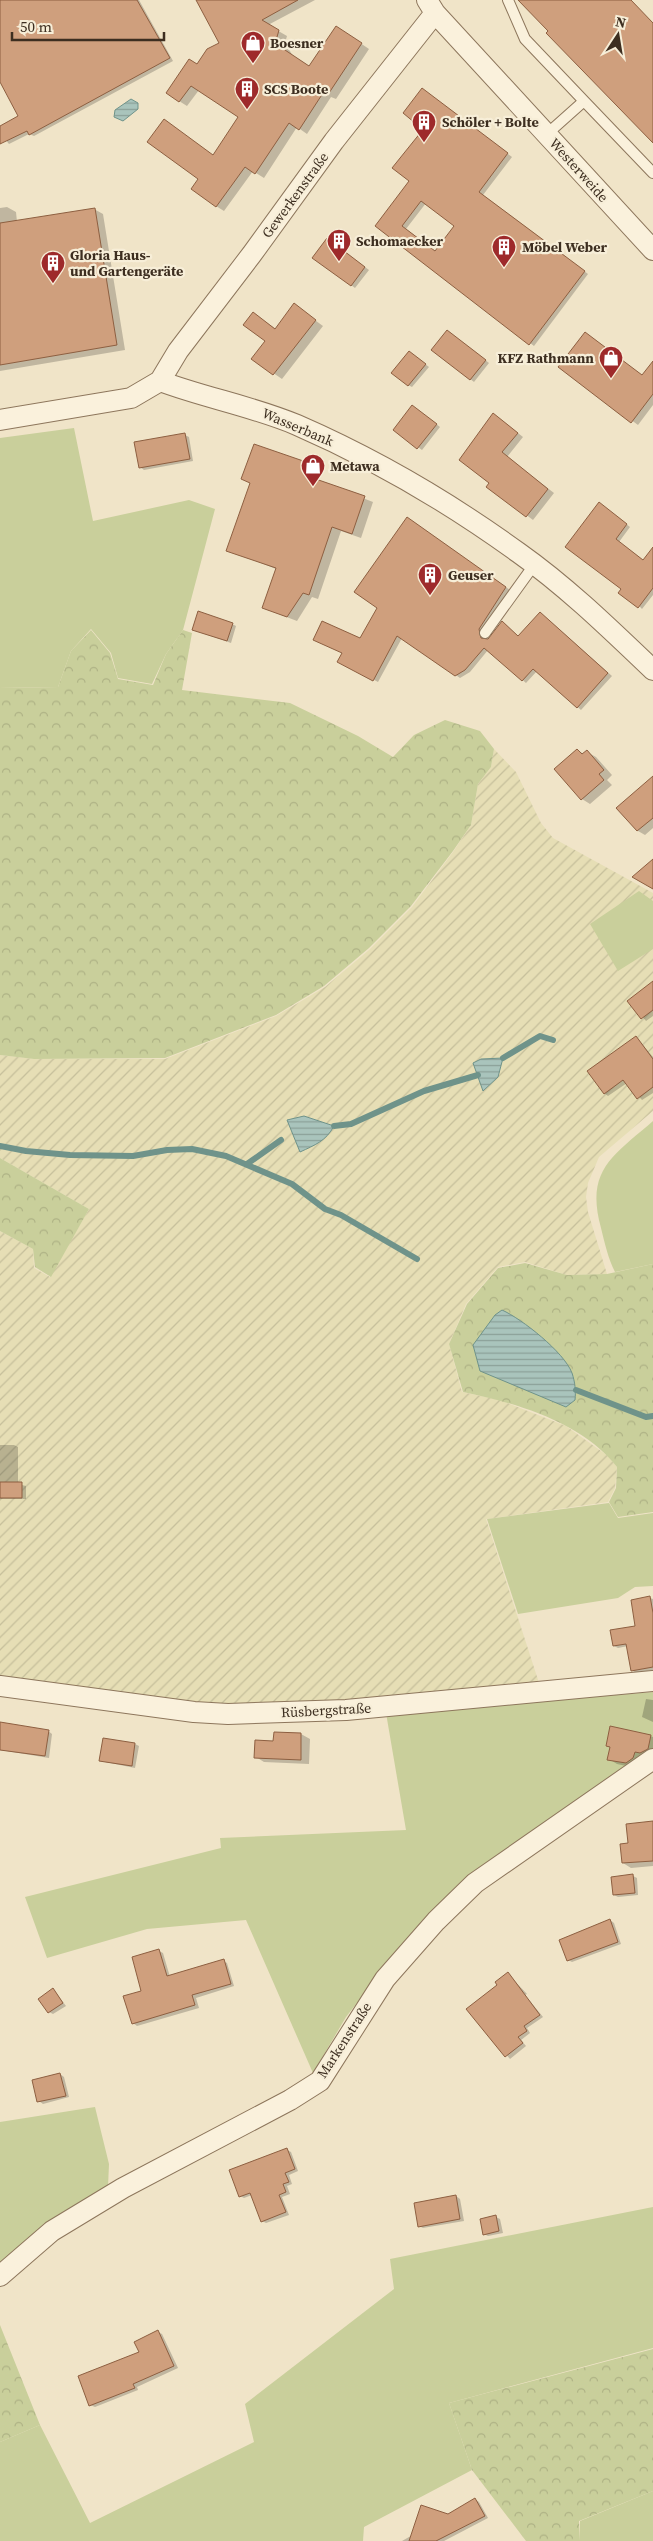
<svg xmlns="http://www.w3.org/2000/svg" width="653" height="2541" font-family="'Source Serif 4',serif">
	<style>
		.farmland { fill: url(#farmland-furrows) }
		.grass { fill: #c9cf9b }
		.forest { fill: url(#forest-crowns) }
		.water { fill: url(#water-rules); stroke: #6f938a }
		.shadow { fill: #0003; fill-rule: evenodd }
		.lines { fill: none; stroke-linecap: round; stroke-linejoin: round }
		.stream { stroke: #6f938a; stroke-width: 6 }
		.building { fill: #cf9f7d; stroke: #8d5f41; fill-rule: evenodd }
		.service-casing { stroke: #8d765c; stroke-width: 12 }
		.minor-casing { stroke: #8d765c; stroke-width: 22 }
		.service { stroke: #faf1dc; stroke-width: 10 }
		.minor { stroke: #faf1dc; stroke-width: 20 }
		.labels { text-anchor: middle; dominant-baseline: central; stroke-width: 4.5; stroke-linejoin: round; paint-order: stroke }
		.poi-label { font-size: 14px; font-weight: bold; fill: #3d2e20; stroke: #f7eed8; text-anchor: start }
		.street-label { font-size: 14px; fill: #3d2e20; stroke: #f7eed8 }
	</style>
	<defs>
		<pattern id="farmland-furrows" width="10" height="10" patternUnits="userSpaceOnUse" patternTransform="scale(1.25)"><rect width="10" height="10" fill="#e6deb5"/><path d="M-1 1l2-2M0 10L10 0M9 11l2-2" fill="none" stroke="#c6bf9b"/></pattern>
		<pattern id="forest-crowns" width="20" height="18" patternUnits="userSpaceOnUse" patternTransform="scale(1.25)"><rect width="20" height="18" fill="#c9cf9b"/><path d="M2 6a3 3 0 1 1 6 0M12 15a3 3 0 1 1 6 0" fill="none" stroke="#aeb285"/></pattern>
		<pattern id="water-rules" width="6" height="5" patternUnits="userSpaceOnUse" patternTransform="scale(1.25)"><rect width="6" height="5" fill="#a9c4bc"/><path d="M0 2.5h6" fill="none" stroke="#8ba098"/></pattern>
	</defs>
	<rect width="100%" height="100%" fill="#f0e4c8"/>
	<path class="farmland" d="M494,749L516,772L541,823L553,838L653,893V1111L599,1157L588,1183L586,1197L588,1212L607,1274L567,1275L525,1262L498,1267L466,1304L449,1344L462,1392L500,1400L566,1426L608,1456L617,1467L615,1488L608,1502L486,1519L540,1686L307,1704L190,1705L0,1680V1231L33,1249L34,1268L50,1277L89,1209L0,1158V1055L34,1059H165L276,1016L325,987L369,950L412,907L453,852L471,825L478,784L491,767Z"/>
	<path class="grass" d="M74,428L93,521L189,500L215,509L183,630L166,654L152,684L118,678L111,653L91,629L71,651L58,687L0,688V438Z
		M639,891L653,901V949L618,971L590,924Z
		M653,1121V1264L615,1272C608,1258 605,1244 601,1228C585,1170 613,1156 653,1121Z
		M609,1503L618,1518L653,1513V1586L635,1587L618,1598L518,1614L487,1519Z
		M653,1692V1754L561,1817L373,1982L346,2017L313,2073L246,1920L147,1929L47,1958L25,1897L221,1848L220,1838L406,1830L386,1713Z
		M95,2107L109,2164L108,2187L0,2272V2122Z
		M653,2207V2348L449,2403L472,2470L364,2527L363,2541H0V2442L40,2425L90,2523L254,2442L245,2404L394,2289L390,2259Z
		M653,2491V2541H580V2521Z"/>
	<path class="forest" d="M91,630L110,653L118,679L153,685L166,654L183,630L192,633L182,690L290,703L358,736L393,757L414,735L445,720L480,731L494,749L491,767L478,784L471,825L453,851L411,906L369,948L324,986L276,1015L165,1058L34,1059L0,1055V688L58,687L71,651Z
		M0,1158L89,1209L51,1277L35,1267L33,1249L0,1231Z
		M525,1263L567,1275L607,1274L653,1264V1512L618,1517L609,1502L616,1488L617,1467C582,1422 516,1403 463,1392L449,1344L467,1304L498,1268Z
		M0,2325L40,2425L0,2442Z
		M653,2349V2491L579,2521L580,2541H526L472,2470L449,2403Z"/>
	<path class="water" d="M131,99L138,103V109L123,121L114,117L115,110Z
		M503,1058L498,1077L483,1091L473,1063L481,1059Z
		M304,1116L334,1126C326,1141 315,1145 300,1152L287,1120Z
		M502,1310C522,1319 564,1352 572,1373C575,1382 576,1391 575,1400L566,1407L480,1371L473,1345L495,1315Z"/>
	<path class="shadow" d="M0,0H139L173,61L34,136L29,134L9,144L0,133V128L20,116L0,80Z
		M197,0H315L268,25L287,36L285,43L293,56L310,67L344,32L369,49L336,99L331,97L307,134L297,127L264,178L253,171L224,211L216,206L214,156L239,117L199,90L187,106L179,101L198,65L221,43Z
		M427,93L512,157L483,195L588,274L534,346L376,226L411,181L422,131ZM426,203L456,225L436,252L406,229Z
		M7,207L16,212L17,222L94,209L103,214L125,350L0,371V208Z
		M331,242L369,270L355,288L351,285Z
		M294,305L323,326L282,379L253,359L267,341L253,313L276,329Z
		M448,331L489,363L474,382L433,350Z
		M413,355L429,367L412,387L408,385Z
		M653,363V405L638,425L560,367L643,376Z
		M417,409L440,427L422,450L395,430Z
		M500,419L523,437L507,457L554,493L533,520L488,486L490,483Z
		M185,435L189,437L193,461L144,470L140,467Z
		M311,465L320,470L316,480L373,502L361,538L341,531L318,599L312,597L297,621L263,608L276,569L228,550Z
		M603,506L630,527L619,542L644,561L653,559V595L642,609L623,589Z
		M411,521L510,590L483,632L484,640H489L506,625L519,637L544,616L612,676L581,710L537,671L526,683L488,650L470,672L460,678L402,638L378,682L339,661L360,640L378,608Z
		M232,624L236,626L231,643L194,630Z
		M577,750L584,754L587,752L596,757L612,775L607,780L612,785L590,804L582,799Z
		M653,778V828L645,835L638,831L618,808Z
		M653,983V1016L646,1021L629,1001Z
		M636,1037L653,1057V1093L642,1100L627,1083L608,1096L604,1093Z
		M0,1445H14L18,1447V1484L26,1486V1499H0Z
		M650,1598L653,1599V1670L636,1673L632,1670L628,1646L618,1648L614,1646L637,1627Z
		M646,1699L653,1700V1722L642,1717Z
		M48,1731L52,1734L49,1758L0,1750V1733Z
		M301,1734L310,1739L309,1764L264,1762L256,1757Z
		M650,1736L653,1737V1755L635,1768L617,1764L609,1759L611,1748L608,1746Z
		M135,1744L139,1746L135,1768L100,1761Z
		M653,1822V1866L631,1868L623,1863L629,1844Z
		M633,1876L637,1878L638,1895L618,1897L614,1895Z
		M610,1920L614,1923L621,1944L572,1962L568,1960Z
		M159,1951L163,1953L170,1977L223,1961L227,1963L234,1986L196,1998L199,2008L137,2026L133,2023Z
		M508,1974L527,1994L525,1995L543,2017L527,2028L530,2033L521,2040L526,2046L510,2059L468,2009L499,1986Z
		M53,1989L66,2006L53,2014L49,2012Z
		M60,2074L64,2077L69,2097L43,2104L39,2101Z
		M287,2150L291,2152L298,2171L289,2175L292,2184L287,2186L290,2194L282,2197L289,2215L266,2223L262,2221L252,2195L244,2198L240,2196Z
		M456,2196L460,2199L464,2221L423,2228L419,2226Z
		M496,2217L500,2219L503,2233L488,2236L484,2234Z
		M158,2332L162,2334L178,2368L137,2387L138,2390L95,2407L90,2405Z
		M475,2499L479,2502L488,2518L444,2541H402Z"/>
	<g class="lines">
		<path class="stream" d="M503,1058L540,1036L553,1040
			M334,1126L351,1124L424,1091L478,1075
			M0,1146L26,1151L70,1155L133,1156L167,1150L192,1149L226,1156L292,1184L325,1209L341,1215L417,1259
			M247,1164L281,1140
			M576,1390L646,1417L653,1416"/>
	</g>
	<path class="building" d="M0,0H137L170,58L29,135L27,131L0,144V126L18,116L0,82Z
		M196,0H298L262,20L279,30L277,37L285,50L309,66L336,26L362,43L327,96L323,93L299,130L289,123L255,174L245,167L216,207L191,189L198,179L147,142L164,119L213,155L238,117L191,86L179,102L166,93L189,59L197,64L207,49L219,43Z
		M518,0H631L653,23V143L546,33L548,31Z
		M422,88L508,153L479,192L585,271L529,345L375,226L409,181L392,168L421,132L413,126L415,123L403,113ZM421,201L454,226L435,251L402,226Z
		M95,208L117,345L0,365V223Z
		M327,238L365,267L351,286L312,258Z
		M294,303L316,320L273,375L251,359L265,341L243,325L253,312L275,329Z
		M447,330L486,360L470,380L431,350Z
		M585,332L642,375L653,361V394L631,423L558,367Z
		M409,351L426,364L408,386L391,373Z
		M412,405L437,424L417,449L393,430Z
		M493,413L518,433L502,452L548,489L526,517L486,487L489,483L459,460Z
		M185,433L190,459L139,468L134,442Z
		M254,444L312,464L307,476L365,496L352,534L332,527L309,595L303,593L287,617L262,608L276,568L226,551L250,483L241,479Z
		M599,502L627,524L616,539L643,560L653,547V588L638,608L618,593L621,589L565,547Z
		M407,517L506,587L479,629L481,638L488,639L502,621L518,636L540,612L608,673L577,708L533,669L522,681L484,648L465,670L455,676L397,636L373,681L337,662L342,653L313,640L322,621L360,638L377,608L354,592Z
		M198,611L233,623L227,641L192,630Z
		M577,749L582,754L587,750L604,770L599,774L604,780L581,800L554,769Z
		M653,776V818L637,831L616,808Z
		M653,859V889L632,877Z
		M653,981V1010L641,1019L627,1001Z
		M636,1036L653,1059V1087L637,1099L623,1080L604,1094L587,1071Z
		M0,1482H22V1498H0Z
		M650,1596L653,1613V1667L631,1671L626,1644L613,1646L610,1630L635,1626L631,1600Z
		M0,1722L49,1730L45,1756L0,1750Z
		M610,1726L651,1735L648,1749L640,1753L635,1752L633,1758L626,1763L607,1760L610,1747L606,1746Z
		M274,1732L301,1733V1760L254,1758L255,1740L273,1741Z
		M103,1738L135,1743L132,1766L99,1761Z
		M653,1821V1861L622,1863L620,1844L628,1843L626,1824Z
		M633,1874L635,1893L613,1895L611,1877Z
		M610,1919L618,1942L567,1961L559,1940Z
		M159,1949L167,1976L224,1959L231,1984L192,1995L195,2005L132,2024L123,1996L141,1991L132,1957Z
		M508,1972L540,2015L524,2026L527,2031L518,2037L523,2043L505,2057L466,2009L497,1985L495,1982Z
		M53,1988L63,2003L48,2013L38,1999Z
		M60,2073L66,2096L37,2102L32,2080Z
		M287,2148L295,2169L285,2173L289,2182L283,2184L286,2192L279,2195L286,2212L261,2222L250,2193L239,2197L229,2170Z
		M456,2195L460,2219L418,2227L414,2203Z
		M496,2215L499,2231L483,2235L480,2219Z
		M158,2330L174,2366L133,2384L135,2388L89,2406L78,2376L139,2352L134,2342Z
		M475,2498L485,2516L436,2541H409L421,2505L448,2514Z"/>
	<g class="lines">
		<defs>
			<path id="service" d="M508,0L525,39L584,101
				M547,134L584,101L653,173
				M485,633L534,565"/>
			<path id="minor" d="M427,0L435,13L653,250
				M160,381L178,351L252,254L334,141L435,13
				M0,420L131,398L160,381C205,398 252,406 297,425C375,459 450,503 519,553C567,587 610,629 653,670
				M0,1686L194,1712L228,1714L346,1710L653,1681
				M0,2276L52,2231L123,2188L290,2100L320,2081L385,1979L436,1921L475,1883L653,1759"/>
		</defs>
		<use href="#service" class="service-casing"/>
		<use href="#minor" class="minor-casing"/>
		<use href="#service" class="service"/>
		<use href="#minor" class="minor"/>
	</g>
	<defs>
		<symbol id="shop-pin" viewBox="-11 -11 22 30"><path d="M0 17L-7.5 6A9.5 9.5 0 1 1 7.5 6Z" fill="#9e2a2b" stroke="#f7eed8"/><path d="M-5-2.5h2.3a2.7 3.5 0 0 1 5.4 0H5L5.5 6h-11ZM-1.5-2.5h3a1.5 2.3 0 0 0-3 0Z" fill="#fff"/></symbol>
		<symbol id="building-pin" viewBox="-11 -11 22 30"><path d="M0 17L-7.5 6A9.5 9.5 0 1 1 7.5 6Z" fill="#9e2a2b" stroke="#f7eed8"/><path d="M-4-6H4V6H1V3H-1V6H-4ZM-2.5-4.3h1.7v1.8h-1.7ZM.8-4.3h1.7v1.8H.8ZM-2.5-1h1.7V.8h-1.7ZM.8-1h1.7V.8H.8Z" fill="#fff"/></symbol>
	</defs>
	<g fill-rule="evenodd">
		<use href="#shop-pin" x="239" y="29" width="28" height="38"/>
		<use href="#building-pin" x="233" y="75" width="28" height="38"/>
		<use href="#building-pin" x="410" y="108" width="28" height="38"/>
		<use href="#building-pin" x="325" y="227" width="28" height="38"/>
		<use href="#building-pin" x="490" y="233" width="28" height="38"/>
		<use href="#building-pin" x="39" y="249" width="28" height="38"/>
		<use href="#shop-pin" x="597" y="344" width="28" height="38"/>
		<use href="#shop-pin" x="299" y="452" width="28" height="38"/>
		<use href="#building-pin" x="416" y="561" width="28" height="38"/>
	</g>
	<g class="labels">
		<g class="poi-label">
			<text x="270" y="43">Boesner</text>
			<text x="264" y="89">SCS Boote</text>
			<text x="442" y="122">Schöler + Bolte</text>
			<text x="356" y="241">Schomaecker</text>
			<text x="522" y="247">Möbel Weber</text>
			<text x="70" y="255">Gloria Haus-<tspan x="70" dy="16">und Gartengeräte</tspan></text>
			<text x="594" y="358" text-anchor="end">KFZ Rathmann</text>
			<text x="330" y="466">Metawa</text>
			<text x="448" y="575">Geuser</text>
		</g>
		<g class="street-label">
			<text transform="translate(579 170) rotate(48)">Westerweide</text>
			<text transform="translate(295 195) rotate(-54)">Gewerkenstraße</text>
			<text transform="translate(298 427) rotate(23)">Wasserbank</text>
			<text transform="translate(326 1710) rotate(-3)">Rüsbergstraße</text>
			<text transform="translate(344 2040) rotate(-57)">Markenstraße</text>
		</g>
	</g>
	<g transform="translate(618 35) rotate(12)" stroke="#f7eed8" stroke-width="4" paint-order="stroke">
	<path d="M0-4L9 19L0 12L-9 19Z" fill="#3d2e20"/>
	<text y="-8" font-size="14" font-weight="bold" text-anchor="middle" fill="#3d2e20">N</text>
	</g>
	<path d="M12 32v8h152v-8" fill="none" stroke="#3d2e20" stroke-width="2.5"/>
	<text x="20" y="32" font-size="15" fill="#3d2e20" stroke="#f7eed8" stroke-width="4" paint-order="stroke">50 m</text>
</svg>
